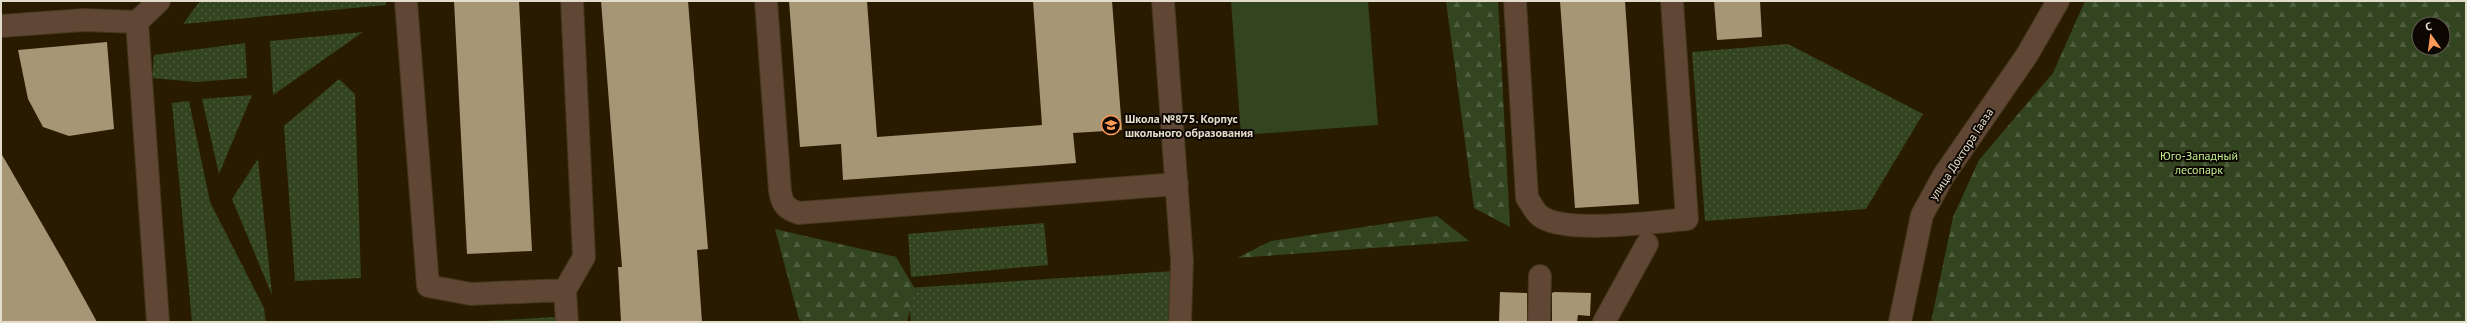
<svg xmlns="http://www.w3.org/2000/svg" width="2467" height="323" font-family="'PT Sans',sans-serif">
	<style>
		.grass { fill: url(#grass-dots) }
		.forest { fill: url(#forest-firs); fill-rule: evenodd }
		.garden { fill: #334421 }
		.building { fill: #a79675 }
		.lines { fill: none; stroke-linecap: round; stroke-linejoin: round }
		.minor-casing { stroke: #43361c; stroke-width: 24 }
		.minor { stroke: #604635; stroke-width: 22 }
		.labels { text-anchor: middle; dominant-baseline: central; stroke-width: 4; stroke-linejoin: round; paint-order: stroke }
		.poi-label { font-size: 12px; font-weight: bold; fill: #e4dccb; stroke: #0d0701; text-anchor: start }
		.street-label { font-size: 12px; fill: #e4dccb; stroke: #0d0701 }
		.park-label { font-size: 12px; fill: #c1ee91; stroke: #0d0701 }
	</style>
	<defs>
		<pattern id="grass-dots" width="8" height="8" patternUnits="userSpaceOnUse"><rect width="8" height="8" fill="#334421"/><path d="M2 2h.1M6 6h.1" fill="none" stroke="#505e40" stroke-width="1.8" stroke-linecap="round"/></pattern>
		<pattern id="forest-firs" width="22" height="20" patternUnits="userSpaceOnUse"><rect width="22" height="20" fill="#334421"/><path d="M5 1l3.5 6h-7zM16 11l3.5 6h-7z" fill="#505e40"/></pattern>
	</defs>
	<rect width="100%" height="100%" fill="#291b00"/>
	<path class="grass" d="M200,1H386V5L183,24Z
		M363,32L273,95L270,41Z
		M245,43L247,78L196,82L152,78L154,55Z
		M1788,44L1923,114L1866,209L1705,221L1692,52Z
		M339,79L355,94L361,278L295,281L284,126Z
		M252,95L219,174L202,99Z
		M189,101L210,202L264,308L266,322H192L172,103Z
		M258,159L272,295L232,199Z
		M1044,223L1048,265L911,277L908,234Z
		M1174,271L1171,322H911L907,288Z
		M556,317V322H467Z"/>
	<path class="forest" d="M1446,1H1498L1510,227L1474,208Z
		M2085,1H2466V322H1931L1953,217L1979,160L2053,73ZM2419,24H2443V48H2419Z
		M1437,216L1469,241L1237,258L1271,241Z
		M775,229L896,257L915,289L907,322H803L799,319Z"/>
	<path class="garden" d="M1231,1H1368L1378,125L1241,135Z"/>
	<path class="building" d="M454,1H519L532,251L467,254Z
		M601,1H688L708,249L697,250L702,322H621L618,267H622Z
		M789,1H867L877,137L1042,125L1033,1H1112L1122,130L1073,133L1076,163L843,180L841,144L800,147Z
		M1560,1H1625L1639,204L1575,208Z
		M1714,1H1760L1762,37L1717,40Z
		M107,42L114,129L69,136L43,127L28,99L18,50Z
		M1,153L64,262L97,322H1Z
		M1500,292L1527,293V322H1499Z
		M1554,292L1591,293L1590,316L1578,315L1577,322H1552V293Z"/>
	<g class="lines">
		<defs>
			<path id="minor" d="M406,1L428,286L471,294L565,290
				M766,1L780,191C782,204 786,209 799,213L1177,184
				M1163,1L1182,261L1180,322
				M1515,1L1527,198C1531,203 1534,211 1539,215C1561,235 1657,222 1687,219L1672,1
				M137,22L158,322
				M1,26L84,20L137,22L159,1
				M567,322L565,290L584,257L572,1
				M1539,322L1540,276
				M1604,322L1647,244
				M1900,322L1922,215L1944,175L2027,55L2058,1"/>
		</defs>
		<use href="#minor" class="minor-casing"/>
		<use href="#minor" class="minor"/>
	</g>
	<defs>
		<symbol id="school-ring" viewBox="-11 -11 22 22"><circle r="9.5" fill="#0d0701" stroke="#fe9b59" stroke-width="1.5"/><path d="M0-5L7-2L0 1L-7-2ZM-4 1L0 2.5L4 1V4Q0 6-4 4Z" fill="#fe9b59"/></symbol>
	</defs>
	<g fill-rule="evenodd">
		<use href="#school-ring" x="1100" y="114" width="22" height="22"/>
	</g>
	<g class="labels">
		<g class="poi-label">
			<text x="1125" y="118">Школа №875. Корпус<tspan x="1125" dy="14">школьного образования</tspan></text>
		</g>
		<g class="street-label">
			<text transform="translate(1961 154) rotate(-57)">улица Доктора Гааза</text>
		</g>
		<g class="park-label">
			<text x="2199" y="155">Юго-Западный<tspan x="2199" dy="14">лесопарк</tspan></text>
		</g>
	</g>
	<rect width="2467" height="323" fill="none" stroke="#e4dccb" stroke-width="4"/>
	<g transform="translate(2431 36) rotate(346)"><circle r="19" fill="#0d0701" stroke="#635c52"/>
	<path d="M0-3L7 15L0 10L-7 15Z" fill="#fe9b59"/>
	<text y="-6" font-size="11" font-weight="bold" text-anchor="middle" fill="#e4dccb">С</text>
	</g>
</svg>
